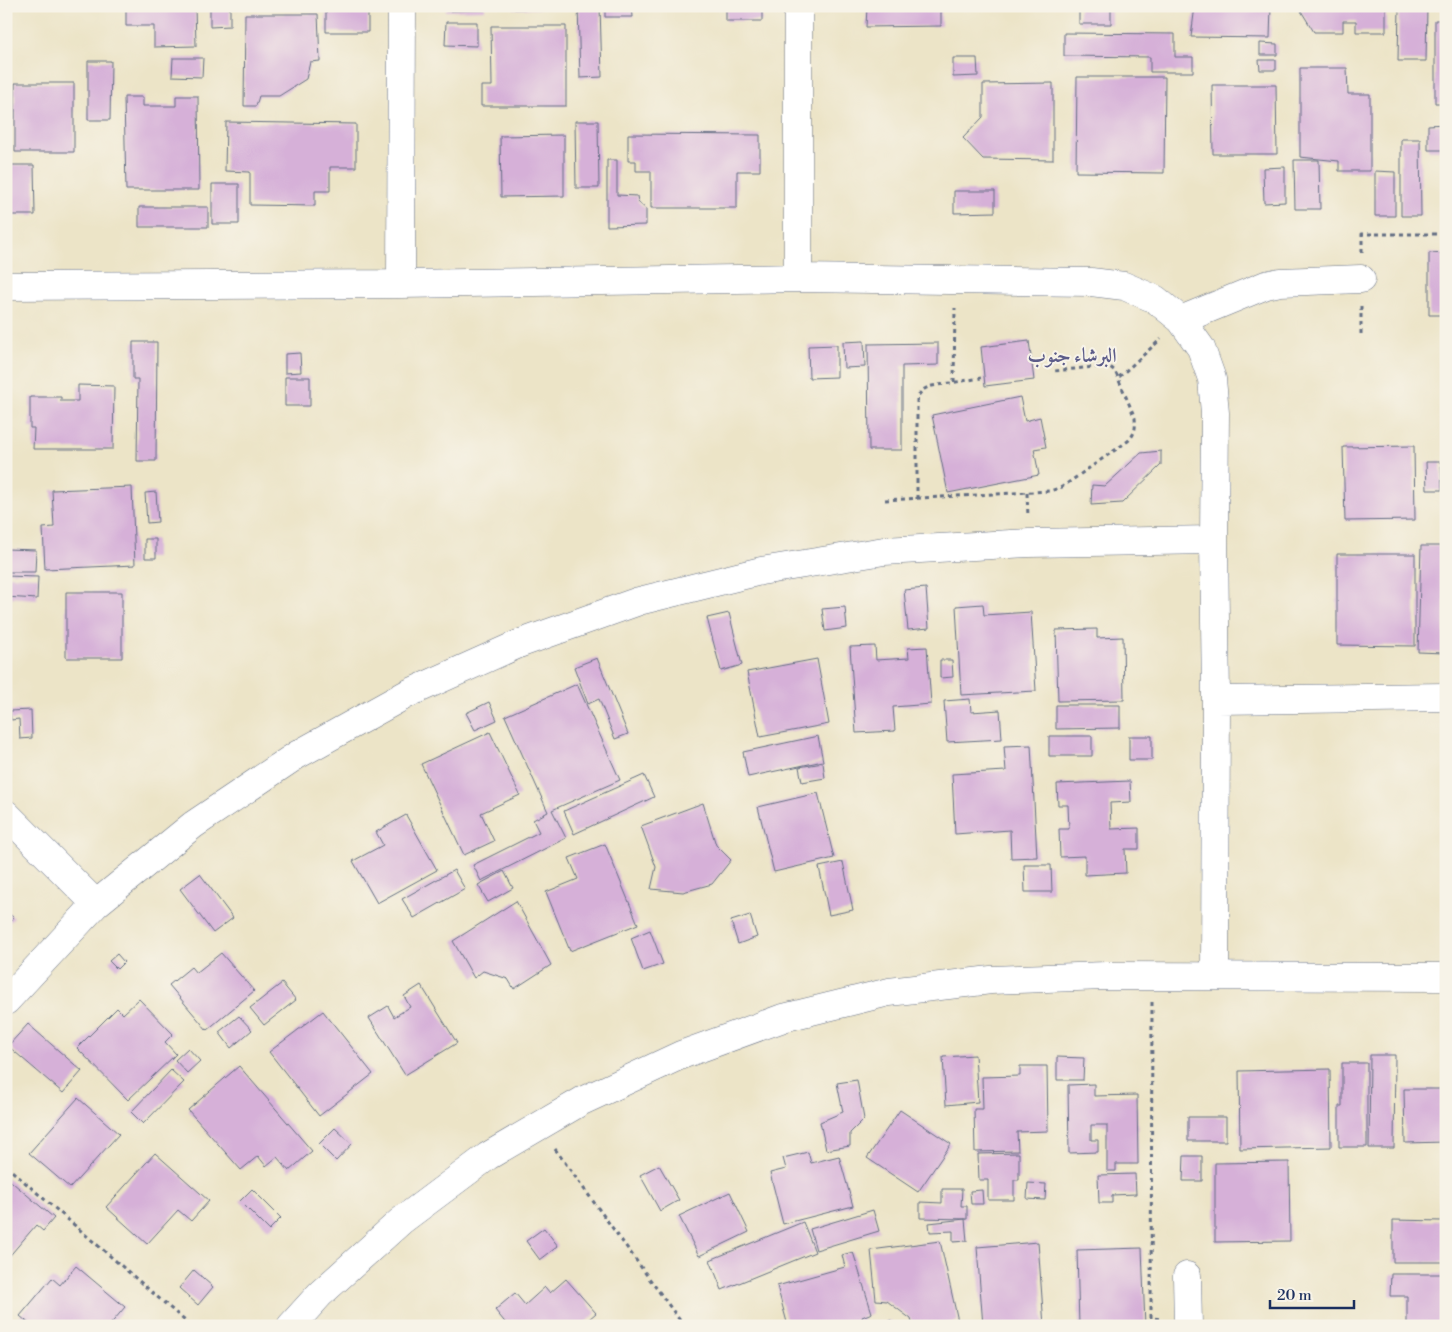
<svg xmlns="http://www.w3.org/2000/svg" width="1452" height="1332" font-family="'Libre Bodoni',Amiri,serif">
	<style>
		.building { fill: #d6b0d8 }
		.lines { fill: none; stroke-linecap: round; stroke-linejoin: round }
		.street-casing { stroke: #646e83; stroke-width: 29 }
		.path { stroke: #646e83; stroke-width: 3; stroke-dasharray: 4 4; stroke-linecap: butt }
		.street { stroke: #fff; stroke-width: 28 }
		.labels { text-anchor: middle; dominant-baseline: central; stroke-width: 4; stroke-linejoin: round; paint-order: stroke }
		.district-label { font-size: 20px; font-weight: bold; fill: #5c5c89; stroke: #f7f3e8 }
	</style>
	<rect width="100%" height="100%" fill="#f7f3e8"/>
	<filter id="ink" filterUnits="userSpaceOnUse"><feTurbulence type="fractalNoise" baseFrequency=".02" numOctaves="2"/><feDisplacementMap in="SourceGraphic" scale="10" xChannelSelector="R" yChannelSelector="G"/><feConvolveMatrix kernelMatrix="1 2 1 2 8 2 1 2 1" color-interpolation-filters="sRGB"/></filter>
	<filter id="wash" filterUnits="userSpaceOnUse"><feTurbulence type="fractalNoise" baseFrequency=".0096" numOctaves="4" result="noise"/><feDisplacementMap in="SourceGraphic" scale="20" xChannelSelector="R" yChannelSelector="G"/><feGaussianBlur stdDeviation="1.12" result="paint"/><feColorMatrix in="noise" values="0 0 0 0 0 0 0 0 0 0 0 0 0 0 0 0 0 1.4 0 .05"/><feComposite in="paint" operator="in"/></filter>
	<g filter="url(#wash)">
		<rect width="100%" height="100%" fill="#ece4c7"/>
		<g id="blocks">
			<path class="building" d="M126,6H195L196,46L154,47V26H126Z
				M446,6H485V10L446,11Z
				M514,6H572V8L514,9Z
				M578,6H600L602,77L580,78Z
				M605,6H632L633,17H605Z
				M726,6H762V21H726Z
				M867,6H941V26L866,27Z
				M1079,6H1111V24H1079Z
				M1195,6H1271L1270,38L1191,37Z
				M1298,6H1386V32H1356V21H1343V32H1314Z
				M1399,6H1427L1426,61H1398Z
				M210,7H230V26L210,27Z
				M368,7V32H326V8Z
				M245,14H318L320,61L310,62L306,79L279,96H259L256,106H244Z
				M1435,20H1446V103H1435Z
				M446,22H477V46L445,45Z
				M491,26H566V106H481V86H492Z
				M1064,33L1175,34V57H1193V72H1150V57L1064,56Z
				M1260,43L1277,44V55H1260Z
				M173,58H203L202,77L172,76Z
				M953,58H977L978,76L953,77Z
				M1259,60H1276V70H1260Z
				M88,61H111L110,120H88Z
				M1300,68H1347L1348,94H1370V171H1339V161L1300,157Z
				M1077,77H1165L1164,173L1076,172Z
				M15,83H74V152H15Z
				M1053,83V160L983,159L963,138L983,117V84Z
				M1212,85H1276L1277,154H1213Z
				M176,96H198L199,190H126L124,97H143V106H176Z
				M575,121H598L599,188H576Z
				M226,122L356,124V167H330V191H315V206L250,205V172L225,171Z
				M1446,124V150H1428V125Z
				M628,134L760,135V171H737V208H651V171H636V161H628Z
				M564,135V196L501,197L500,136Z
				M1401,139H1420L1421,216H1401Z
				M607,160H617V195L637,196L638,202L646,209V225L607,226Z
				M1294,160H1319L1320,209H1295Z
				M8,165H34L35,215H8Z
				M1285,167V202L1264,203L1263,168Z
				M1375,171L1395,172V216H1375Z
				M212,184H239V224H212Z
				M954,191H995V212L954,213Z
				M139,207H208V227H139Z
				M1429,253L1446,254V315H1429Z
				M864,341L865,367L844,368L843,342Z
				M1029,341L1034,380L985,386L981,347Z
				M133,342H157L156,461H137L138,379H133Z
				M938,343V365L902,366V450H869L868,344Z
				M837,345V377L809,378L808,346Z
				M300,353L301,372L285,373V354Z
				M285,377H310V406H285Z
				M78,385L114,386L113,449H33L34,428H30V397H61V401H78Z
				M1020,397L1025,421L1040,417L1046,447L1034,449L1039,475L948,493L932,415Z
				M1414,446L1415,520L1345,521L1343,447Z
				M1161,451V465L1122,503L1091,505L1092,485L1105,486L1141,453Z
				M1426,462H1441L1442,490H1427Z
				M132,487L135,565L45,569L43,528L54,527L52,490Z
				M156,492L158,522L147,523L145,493Z
				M145,539H156V558H145Z
				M1421,546H1445L1444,653L1418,652Z
				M6,549L36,550L35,572H6Z
				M1337,554H1415V646L1337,645Z
				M6,576L38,577L37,599L6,597Z
				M926,588L929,628L908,630L904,590Z
				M66,592H122V658H66Z
				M983,604L984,615L1031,612L1036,691L961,695L956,606Z
				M845,607L847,628L825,631L822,609Z
				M729,613L742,665L721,671L707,618Z
				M1097,629V638L1123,637L1124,700L1058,701L1056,630Z
				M875,646L876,660L909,658L908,648L927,647L931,704L893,707L895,731L856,733L850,647Z
				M597,658L628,734L615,739L599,699L588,704L574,667Z
				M817,659L829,724L760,737L747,672Z
				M940,660H952L953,677L940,678Z
				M577,684L620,780L552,810L566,838L481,881L473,865L539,832L533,820L548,812L505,716Z
				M970,699L971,712L1000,710L1002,739L947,742L944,701Z
				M489,702L497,720L475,730L466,713Z
				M1056,705H1120V728L1056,729Z
				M31,710L32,738L20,739L19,719L11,720L10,711Z
				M490,732L520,795L481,813L494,841L464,855L421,764Z
				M818,736L823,761L748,777L743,752Z
				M1049,736H1092V756H1049Z
				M1129,736H1152V760H1129Z
				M1031,745L1037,857L1011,858L1010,830L955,834L952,774L1006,771L1004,746Z
				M823,763L825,778L802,782L799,767Z
				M644,775L654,797L574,834L564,811Z
				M1130,781L1131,802L1110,803L1111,829L1139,828V849H1125L1126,873L1085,875V856L1060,857L1059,829H1069L1068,805H1058L1057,784Z
				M818,793L834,858L774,872L758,807Z
				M703,803L716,845L731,860L712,884L683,892L651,889L656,867L641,826Z
				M406,815L437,870L377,903L353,861L383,845L376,832Z
				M605,844L638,924L570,951L546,892L578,879L569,858Z
				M843,862L853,910L829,915L819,867Z
				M1024,865H1051L1052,892H1025Z
				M454,870L465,889L414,918L402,899Z
				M504,871L513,888L488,902L478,885Z
				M200,874L233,918L213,933L180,889Z
				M516,901L551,965L514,989L508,979L483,971L474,978L453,941Z
				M6,911L14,918L6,925Z
				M750,915L757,937L738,944L731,921Z
				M650,930L663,964L643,971L631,938Z
				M221,953L254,991L207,1030L169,985L191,967L196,973Z
				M117,954L124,962L117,969L109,961Z
				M282,983L296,1000L264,1025L250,1008Z
				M421,985L457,1043L405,1075L369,1018L388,1006L394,1017L410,1007L404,996Z
				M139,999L173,1034L165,1042L176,1054L128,1100L77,1048L117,1008L123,1014Z
				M323,1011L373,1074L319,1116L269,1052Z
				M239,1016L252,1030L231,1048L219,1032Z
				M28,1024L82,1071L63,1093L8,1046Z
				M188,1048L200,1061L187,1073L175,1060Z
				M975,1055L978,1102L946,1105L943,1057Z
				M1370,1055H1395L1394,1148H1369Z
				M1057,1057L1084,1058L1083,1080H1057Z
				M1342,1063H1367V1147H1339V1106H1342Z
				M239,1066L312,1151L289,1171L277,1157L266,1166L258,1156L241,1170L188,1110Z
				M1020,1066H1047L1048,1131L1017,1132L1018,1151L975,1152L974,1109H983L982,1077L1020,1076Z
				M1330,1069L1331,1147L1240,1149L1239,1071Z
				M171,1070L184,1082L143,1124L131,1112Z
				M857,1080L864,1119L850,1133V1146L826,1150L820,1122L843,1112L837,1083Z
				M1094,1084V1096L1137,1095L1138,1164H1116V1171H1107V1125H1091V1140H1098V1152L1069,1153L1068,1085Z
				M1404,1089H1446V1142L1405,1143Z
				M78,1098L119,1134L70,1188L29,1153Z
				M900,1110L951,1144L918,1192L867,1158Z
				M1188,1117H1226V1141H1188Z
				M335,1128L352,1144L336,1161L319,1144Z
				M808,1152L811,1163L839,1156L853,1206L783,1224L770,1173L786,1169L783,1158Z
				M155,1153L209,1201L191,1221L178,1210L147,1244L106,1207Z
				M1019,1153V1180H1014V1200H988V1180H979L978,1154Z
				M1184,1156H1202V1181H1183Z
				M1289,1162L1290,1241L1215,1242V1163Z
				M659,1165L679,1200L660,1211L640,1175Z
				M1135,1174L1136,1194L1112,1195V1203H1099L1098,1175Z
				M6,1177L54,1218L43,1231L36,1225L6,1260Z
				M1443,1180H1446V1262H1393V1220L1442,1221Z
				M1028,1183L1046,1184L1045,1200L1027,1199Z
				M252,1189L281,1218L269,1230L240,1201Z
				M942,1189H962L961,1206H967V1219L920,1218V1202L942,1203Z
				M982,1190L983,1204H971L970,1191Z
				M730,1192L749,1232L699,1256L679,1216Z
				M873,1210L879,1231L816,1250L810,1229Z
				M965,1219L967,1241L953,1242V1231L930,1232L929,1223Z
				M803,1222L815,1252L722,1290L710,1260Z
				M544,1228L558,1246L540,1260L526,1241Z
				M940,1241L958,1321L936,1326H913L911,1319L887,1301L876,1300L871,1250Z
				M1038,1242L1044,1326H983L977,1247Z
				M1142,1248L1145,1326H1079L1077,1250Z
				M853,1252L872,1313L862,1317L865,1326H788L777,1286L845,1267L842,1255Z
				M76,1266L125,1307L109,1326H32L20,1316L52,1278L60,1285Z
				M194,1270L213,1287L198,1305L179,1288Z
				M1391,1274H1446V1326H1407V1296H1390Z
				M566,1279L596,1313L581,1326H508L495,1310L515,1293L525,1305L545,1287L550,1293Z
				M891,1320L893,1326H877Z"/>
		</g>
	</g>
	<g filter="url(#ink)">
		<use href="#blocks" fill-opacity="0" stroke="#646e83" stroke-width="1"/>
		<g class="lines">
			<defs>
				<path id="street" d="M798,6V278
					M401,284L402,6
					M6,286L401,284L798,278L1091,282L1124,286L1155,299L1181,320L1201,348L1212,379L1215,413L1214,540L1216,700L1215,976
					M1181,320L1266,285L1280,282L1361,279
					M1216,700L1446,697
					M6,814L96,904
					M6,1001L96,904L193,825L297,755L407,694L521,643L639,601L761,571L884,551L1029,543L1214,540
					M1187,1276L1188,1326
					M291,1326L320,1294L401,1221L488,1156L582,1101L681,1055L783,1018L889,992L991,980L1106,976L1446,977"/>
			</defs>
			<use href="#street" class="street-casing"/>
			<path class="path" d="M1362,252V234H1446
				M1361,334V306
				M1119,377L1161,339
				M954,382L955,308
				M1027,493L1028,517
				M917,499V398C921,391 924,388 932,386L981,378
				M885,500L1050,491L1062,487L1128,441C1135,434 1136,428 1135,418L1115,371L1110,367L1104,366L1054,371
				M1152,1002L1151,1318L1162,1319
				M555,1149L684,1326
				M6,1166L191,1326"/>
			<use href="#street" class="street"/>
		</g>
	</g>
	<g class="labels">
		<g class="district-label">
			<text x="1072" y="356">البرشاء جنوب</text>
		</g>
	</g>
	<rect width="1452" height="1332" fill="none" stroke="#f7f3e8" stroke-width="25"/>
	<path d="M1270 1300v8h84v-8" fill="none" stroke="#1b2f5e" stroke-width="2.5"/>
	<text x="1277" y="1300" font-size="15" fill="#1b2f5e" stroke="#f7f3e8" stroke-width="4" paint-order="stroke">20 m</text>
</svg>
